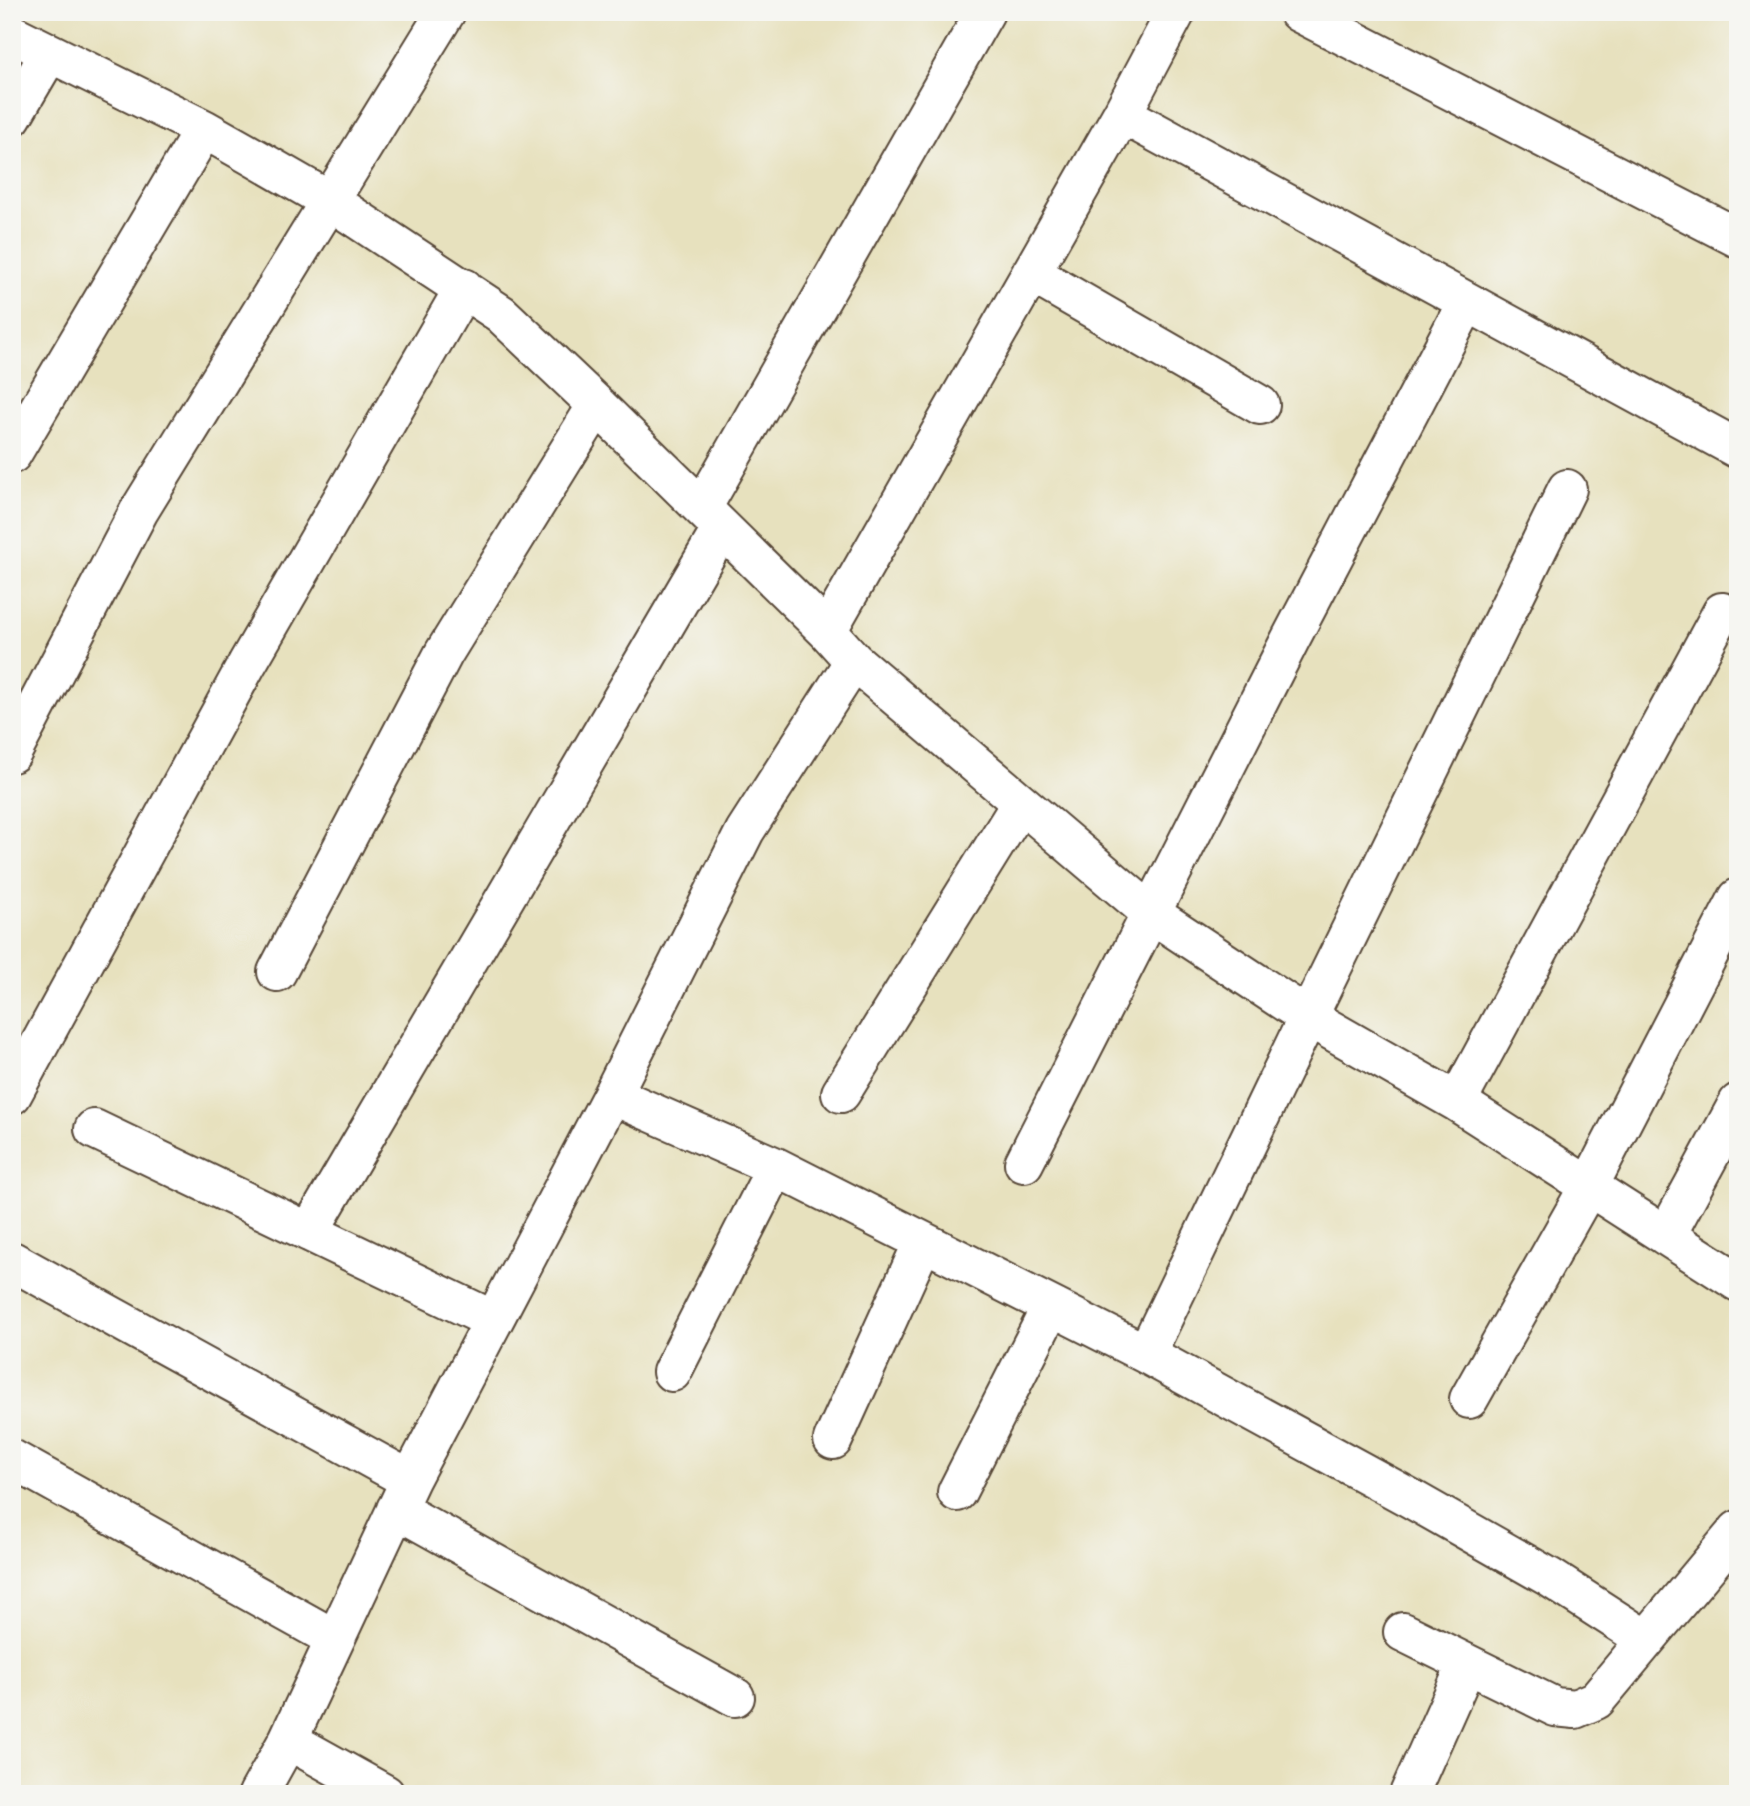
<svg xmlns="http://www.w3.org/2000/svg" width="1750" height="1806" font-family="'IM FELL Double Pica',serif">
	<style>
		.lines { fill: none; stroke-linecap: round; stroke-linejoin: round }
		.minor-casing { stroke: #554536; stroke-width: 42 }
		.minor { stroke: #fff; stroke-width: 38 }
	</style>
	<rect width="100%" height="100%" fill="#f6f6f2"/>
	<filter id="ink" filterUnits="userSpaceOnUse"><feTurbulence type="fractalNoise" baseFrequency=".0143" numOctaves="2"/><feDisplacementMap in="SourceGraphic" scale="14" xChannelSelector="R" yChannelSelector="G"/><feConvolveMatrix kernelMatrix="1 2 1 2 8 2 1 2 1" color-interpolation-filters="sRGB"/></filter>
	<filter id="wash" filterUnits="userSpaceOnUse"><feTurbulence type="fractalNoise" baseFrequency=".00686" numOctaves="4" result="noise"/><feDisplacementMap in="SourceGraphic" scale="28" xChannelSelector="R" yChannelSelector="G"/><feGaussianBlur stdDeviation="1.57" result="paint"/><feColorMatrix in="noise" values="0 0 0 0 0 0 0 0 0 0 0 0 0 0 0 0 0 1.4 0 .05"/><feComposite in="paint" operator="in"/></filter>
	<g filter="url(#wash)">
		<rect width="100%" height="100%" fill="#e7e1be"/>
	</g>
	<g filter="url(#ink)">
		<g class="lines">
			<defs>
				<path id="minor" d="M1298,12L1738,238
					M12,34L204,129L250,155L330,201L501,314L597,405L827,631L854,661L1152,914L1308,1017L1457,1102L1738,1282
					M1122,114L1738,449
					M12,117L49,54
					M1031,273L1260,405
					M12,454L204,129
					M702,508L985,12
					M827,631L1122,114L1176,12
					M12,753L139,511L446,12
					M277,972L444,653L597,405
					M841,1093L1021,803
					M12,1095L247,664L464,288
					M612,1095L776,1167L1146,1354L1410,1498L1549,1577L1645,1639
					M1457,1102L1722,612
					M94,1129L493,1320
					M1024,1163L1290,640L1467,302
					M309,1232L722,528
					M1666,1236L1738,1103
					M12,1261L410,1480
					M1146,1354L1308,1017L1567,489
					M672,1372L776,1167
					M1469,1399L1589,1186L1738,898
					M833,1440L923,1242
					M12,1459L335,1639
					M957,1492L1051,1307
					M396,1509L735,1697
					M1403,1632L1555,1707L1575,1709L1596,1700L1738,1530
					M288,1740L385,1794
					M258,1794L288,1740L410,1480L612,1095L745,831L854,661
					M1409,1794L1467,1664"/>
			</defs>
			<use href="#minor" class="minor-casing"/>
			<use href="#minor" class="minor"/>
		</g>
	</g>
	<rect width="1750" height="1806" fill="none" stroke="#f6f6f2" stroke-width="42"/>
</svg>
